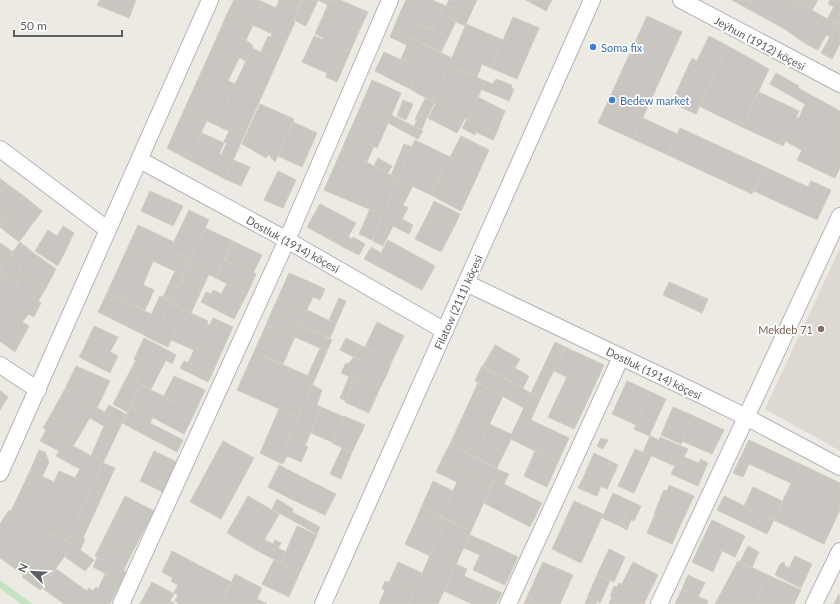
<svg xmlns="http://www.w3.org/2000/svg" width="840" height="604" font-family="Lato,sans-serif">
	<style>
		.education { fill: #ddd9d2 }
		.grass { fill: #c4e3c2 }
		.building { fill: #c9c5c0; stroke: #d1ccc2 }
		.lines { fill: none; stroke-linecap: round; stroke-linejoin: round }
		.minor-casing { stroke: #b1b4b8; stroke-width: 18 }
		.minor { stroke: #fff; stroke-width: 16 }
		.shop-dot { fill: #3f7fe0; stroke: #fff; stroke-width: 1.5 }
		.education-dot { fill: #8d6e63; stroke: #fff; stroke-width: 1.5 }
		.labels { text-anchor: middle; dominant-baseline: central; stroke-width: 3.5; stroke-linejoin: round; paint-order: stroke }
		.street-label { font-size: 11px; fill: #5c6063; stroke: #fff }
		.shop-label { font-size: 11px; fill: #366cbe; stroke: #fff; text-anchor: start }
		.education-label { font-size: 11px; fill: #785e54; stroke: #fff; text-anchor: end }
	</style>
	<rect width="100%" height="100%" fill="#edeae4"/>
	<path class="education" d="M840,248V451L765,409Z"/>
	<path class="grass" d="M0,580L32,604H21L0,588Z"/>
	<path class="building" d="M100,0H136L129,18L97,5Z
		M234,0H258L263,2L253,25L227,14Z
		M279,0H302L293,21L295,22L285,44L271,37L272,34L253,25L263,2L276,8Z
		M303,0H330L328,5L318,0L306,26L294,20Z
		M330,0H340L368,12L359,31L323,16Z
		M406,0H432L444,5L432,30L399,15Z
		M449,0H477L469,17L446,6Z
		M526,0H552L546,11Z
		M732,0H752L748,9Z
		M752,0H799L783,28L748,9Z
		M799,0H818L812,10L798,2Z
		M830,0H840V19L837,24L827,19L834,7L828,4Z
		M798,2L822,16L806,44L783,28Z
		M444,5L469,17L465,26L440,14Z
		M227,14L253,25L246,40L221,28Z
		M440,14L456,21L448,38L432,30Z
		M399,15L448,38L441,52L393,30Z
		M323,16L359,31L350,52L323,40V38L315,34Z
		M647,16L682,32L633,139L598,123Z
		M822,16L837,24L830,37L826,35L818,50L806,44Z
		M513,17L539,28L517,79L491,68Z
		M840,19V44L832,59L821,53Z
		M466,24L503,40L491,68L482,64L477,77L449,65Z
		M221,28L246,40L253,46L246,61L213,46Z
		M393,30L452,58L433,102L410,89L419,68L401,59L407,45L390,37Z
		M268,36L285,44L278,60L261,52Z
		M314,36L350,52L337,82L326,77L327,73L302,62Z
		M709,36L728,46L696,114L676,105L680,97L675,95L692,58L697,61Z
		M213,46L239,58L228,81L235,84L216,125L207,121L208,118L185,108Z
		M728,46L769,69L742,127L699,106Z
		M252,48L278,60L243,138L216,125Z
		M384,52L419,68L410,89L375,71Z
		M449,65L485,81L468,120L433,102Z
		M776,73L799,86L798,88L840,111V168L835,178L797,160L802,150L785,141L796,117L799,118L805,104L770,84Z
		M496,79L512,85L511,88L514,89L509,101L481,89L485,81L493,84Z
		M372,80L401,93L389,121L360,108Z
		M759,92L799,111L783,146L742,127Z
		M426,97L435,102L426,119L417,115Z
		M478,97L505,111L496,134L468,120Z
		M403,100L413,104L406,120L397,116Z
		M436,103L465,118L457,133L428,118Z
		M260,104L294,119L275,162L267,153L245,137Z
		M185,108L208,118L189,160L167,148Z
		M360,108L389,121L377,148L348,135Z
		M391,115L423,131L418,139L388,123Z
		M417,115L426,119L422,129L414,126L417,121L415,120Z
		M643,118L677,134L668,155L633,139Z
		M467,119L496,134L493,140L476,132L475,135L462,128Z
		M293,122L317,133L302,167L278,156Z
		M680,128L765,167L752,194L668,155Z
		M229,131L243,138L225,179L189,160L202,133L224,143L219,154L221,155L227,143L224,142Z
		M348,135L374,146L367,162L342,149Z
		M461,136L489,150L479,172L450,157Z
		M245,137L267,153L269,154L266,158L242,144Z
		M415,140L450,157L431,195L398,179Z
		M404,144L412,147L398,179L391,175Z
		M342,149L398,179L383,215L324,190Z
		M450,157L479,172L468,196L437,181Z
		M378,158L392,166L388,173L374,166Z
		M233,160L250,167L241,186L225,179Z
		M765,167L808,187L811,181L831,190L817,220L754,191Z
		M278,171L296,180L283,208L264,200Z
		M0,178L7,184L0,193Z
		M398,179L413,186L403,205L408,208L402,219L413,225L409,234L393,226L383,246L373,241L374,238H373Z
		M437,181L468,196L461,211L431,195Z
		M7,184L24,196L0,227V193Z
		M150,191L183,206L173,226L141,211Z
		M24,196L42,211L19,242L0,227Z
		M434,201L460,214L454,227L428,214Z
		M320,204L356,223L348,237L352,239L347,249L307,227Z
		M370,209L383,215L372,240L359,234Z
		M189,210L209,220L190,260L170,250Z
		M428,214L454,227L441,252L415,239Z
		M138,225L174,242L170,250L190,260L183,275L127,249Z
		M63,226L74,233L58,266L35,251L48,230L57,236Z
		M205,228L233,241L216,278L188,264Z
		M353,237L365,244L359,255L347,249Z
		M388,240L435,266L422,290L364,259L371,247L381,253Z
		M233,241L262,255L253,273L225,260Z
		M20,242L31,251L18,268L25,273L16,285L0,273V270Z
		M0,243L13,252L0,270Z
		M127,249L153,261L143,285L154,290L145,310L107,293Z
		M31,251L56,269L46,288L18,268Z
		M225,260L256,274L247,294L216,278Z
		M188,264L209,274L202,289L181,280Z
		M175,271L183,275L171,301L163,297Z
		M0,273L41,303L34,317L29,314L22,322L29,326L15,352L0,341Z
		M25,273L46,288L38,301L16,285Z
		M289,273L312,283L308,292L314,294L306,312L277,300Z
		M181,280L202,289L191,313L170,303Z
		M669,282L708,299L702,313L663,295Z
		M312,283L325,289L320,300L313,297L314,294L308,292Z
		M227,284L247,294L234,319L201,302L206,292L211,294L213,290L221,294Z
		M107,293L151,314L142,334L98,312Z
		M160,296L171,301L153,340L142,334Z
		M339,298L346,301L336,324L329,320Z
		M277,300L306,312L300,325L271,313Z
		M170,303L184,310L168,347L153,340Z
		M184,310L208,321L194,350L171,340Z
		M307,310L336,324L330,338L300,325Z
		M271,313L300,325L295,337L266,325Z
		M213,318L233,327L218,360L195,348L206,324L210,325Z
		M377,322L404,336L392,361L365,347Z
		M266,325L295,337L283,364L254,352Z
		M300,325L332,340L327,351L295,337Z
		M94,326L118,337L110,352L118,356L112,368L82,352Z
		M144,338L156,344L136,382L127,377L136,360L134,359Z
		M346,338L360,345L354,357L340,350Z
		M555,342L565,347L541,397L531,393Z
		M156,344L176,355L172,364L166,360L151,389L136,382Z
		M360,345L392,361L387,374L354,357Z
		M495,345L520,359L515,368L490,354Z
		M565,347L604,365L593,389L554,371Z
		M195,348L218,360L212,374L188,363Z
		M320,348L327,351L315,379L308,375Z
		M82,352L112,368L110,373L79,357Z
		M254,352L315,379L298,417L237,390Z
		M490,354L529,376L523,388L483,366Z
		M354,357L387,374L379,390L341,373L346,363L348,364Z
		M184,361L212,374L208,382L180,368Z
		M76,366L110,381L97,408L65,389Z
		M482,366L531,393L524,408L475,381Z
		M174,376L205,390L195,412L164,396Z
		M127,377L141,385L127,412L113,404Z
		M349,377L355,379L345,401L340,398Z
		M567,377L593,389L580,417L554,404Z
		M355,379L379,390L369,413L345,402Z
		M627,381L651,392L636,425L612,414Z
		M478,383L503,396L474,456L450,444Z
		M141,385L195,412L184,434L131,406Z
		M312,385L322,390L317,405L321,407L305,446L289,438Z
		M65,389L96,407L81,433L50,416Z
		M1,391L8,397L0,410V392Z
		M651,392L666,399L649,436L634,429Z
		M531,393L541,397L531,420L550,429L539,453L511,439L513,435H511Z
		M554,404L580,417L574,429L548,417Z
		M109,405L126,414L122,423L105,412Z
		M131,406L153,417L150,423L183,440L177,452L122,423Z
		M96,407L122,423L103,463L91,456L104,426L90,418Z
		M321,407L344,417L332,442L311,433L314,426L313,425Z
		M673,407L694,416L681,444L661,435Z
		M279,409L298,417L278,462L260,453Z
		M50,416L81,433L73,446L43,428Z
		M344,416L365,425L352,452L332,443Z
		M694,416L724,430L712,454L682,441Z
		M489,424L513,435L497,468L474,456Z
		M550,429L569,438L558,462L539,453Z
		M46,430L103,463L67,541L55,532L52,536L11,511L30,471L54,482L59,471L75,478L80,469L56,456L59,451L40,441Z
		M650,436L659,440L660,437L688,449L684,457L699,463L701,459L708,463L704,472L678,460L675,466L643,452Z
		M289,438L308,447L301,462L287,456L283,464L278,462Z
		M601,438L608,440L603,449L597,446Z
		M749,440L800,464L791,483L749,464L743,477L733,473Z
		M223,441L254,458L221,519L190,502Z
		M450,444L499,470L491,487L441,461Z
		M342,448L352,452L341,479L330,474Z
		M635,449L651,456L634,493L618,486Z
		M39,450L45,452L49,462L42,477L30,471Z
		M154,451L177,462L170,480L168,481L163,492L140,481Z
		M535,451L558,462L547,487L524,476Z
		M594,453L618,465L607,489L583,478Z
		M678,460L704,472L698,486L671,474Z
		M441,461L491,487L471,531L441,517L457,482L436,472Z
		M103,463L115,468L83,538L85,539L80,550L94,560L85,571L64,556L73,545L67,541Z
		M800,464L840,483V510L824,544L774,520Z
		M279,465L302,477L291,499L268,487Z
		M499,470L509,474L504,484L542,503L530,527L484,503Z
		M302,477L336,494L325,515L291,499Z
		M583,478L601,486L597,496L578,488Z
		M433,481L453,491L441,517L421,508Z
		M669,485L694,496L680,526L654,514L664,490L667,491Z
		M753,487L782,501L774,520L744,506Z
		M613,493L632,502L620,526L602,518Z
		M125,496L154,511L131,555L103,540Z
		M248,496L279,514L258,551L227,533Z
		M724,496L774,520L767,534L717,510Z
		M277,499L293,509L292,512L320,527L317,534L272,509Z
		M574,501L603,514L592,539L563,525Z
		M632,502L641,506L634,521L631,520L627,530L620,526Z
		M421,508L446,520L442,529L417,518Z
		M9,510L52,536L24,575L0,558V524Z
		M655,514L680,526L672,544L647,533Z
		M417,518L442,529L430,556L405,544Z
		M446,520L471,531L449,580L424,569Z
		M712,520L745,536L735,557L702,541Z
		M563,525L592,539L581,563L552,549Z
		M297,526L317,535L300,572L281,563Z
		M55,532L73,545L40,590L22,577Z
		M470,535L486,542L480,555L464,548Z
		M103,540L131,555L123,571L95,556Z
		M265,540L273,544L275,540L281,543L278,548L286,552L281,563L258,551Z
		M702,541L722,551L713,572L692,562Z
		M486,542L518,557L505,585L473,570Z
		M748,546L759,552L752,567L740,562Z
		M609,549L625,557L614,582L597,575Z
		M172,551L231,582L220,604H179L175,601L178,595L174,593L178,585L171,581L173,578L162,572Z
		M795,556L812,564L801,588L775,575L780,564L784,562L785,566L789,568Z
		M97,558L126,572L121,582L93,567Z
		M274,560L300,572L289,597L262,584Z
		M738,561L768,575L754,604H715Z
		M398,562L422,573L414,591L390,580Z
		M543,562L573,575L560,604H541L527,597Z
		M633,562L658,575L647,597L622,584Z
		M456,564L467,569L464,576L502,593L496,604H472L444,591Z
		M56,569L87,591L89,588L93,591L96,587L98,589L105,574L121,582L110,604H64L42,588Z
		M424,569L449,580L438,604H408Z
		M235,574L262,588L257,599L230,585Z
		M597,575L610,581L600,603L588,596Z
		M688,575L705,583L698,597L682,589Z
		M768,575L801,590L794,604H754Z
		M390,580L414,591L408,604H379L385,590L382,589L385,581L389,582Z
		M152,582L174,594L170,601L174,603V604H140Z
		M619,583L647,597L644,604H609L612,597L610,596L614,586L617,587Z
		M230,585L257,599L267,604H220Z
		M682,589L708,601L707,604H675Z
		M839,594L840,604H834Z
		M588,596L597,601L596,604H585Z
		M527,597L541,604H524Z"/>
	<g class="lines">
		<defs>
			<path id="minor" d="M681,0L840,84
				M0,149L108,230
				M140,160L287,240L445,331
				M466,283L699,394L746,417L840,467
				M0,365L38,390
				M0,473L210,0
				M121,604L287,240L390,0
				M323,604L592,0
				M508,604L621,357
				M659,604L840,216
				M814,604L840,551"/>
		</defs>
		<use href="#minor" class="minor-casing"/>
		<use href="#minor" class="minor"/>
	</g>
	<g class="shop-dot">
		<circle cx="593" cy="47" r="4"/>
		<circle cx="612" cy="100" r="4"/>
	</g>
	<circle class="education-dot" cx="821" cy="329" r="4"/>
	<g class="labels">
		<g class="street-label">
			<text transform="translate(760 43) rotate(28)">Jeýhun (1912) köçesi</text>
			<text transform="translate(293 244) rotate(29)">Dostluk (1914) köçesi</text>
			<text transform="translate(458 302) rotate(-66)">Filatow (2111) köçesi</text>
			<text transform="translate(654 373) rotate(26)">Dostluk (1914) köçesi</text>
		</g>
		<g class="shop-label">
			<text x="601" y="47">Soma fix</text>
			<text x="620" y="100">Bedew market</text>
		</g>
		<g class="education-label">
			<text x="813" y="329">Mekdeb 71</text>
		</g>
	</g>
	<g transform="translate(32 572) rotate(294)" stroke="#ffffff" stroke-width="3" paint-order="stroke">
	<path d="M0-3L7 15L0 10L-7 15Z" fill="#5c6063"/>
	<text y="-6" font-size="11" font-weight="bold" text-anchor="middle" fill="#5c6063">N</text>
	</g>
	<path d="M14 30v6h108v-6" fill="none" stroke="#5c6063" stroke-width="2"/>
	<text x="20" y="30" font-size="12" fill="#5c6063" stroke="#ffffff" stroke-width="3" paint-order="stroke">50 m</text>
</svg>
